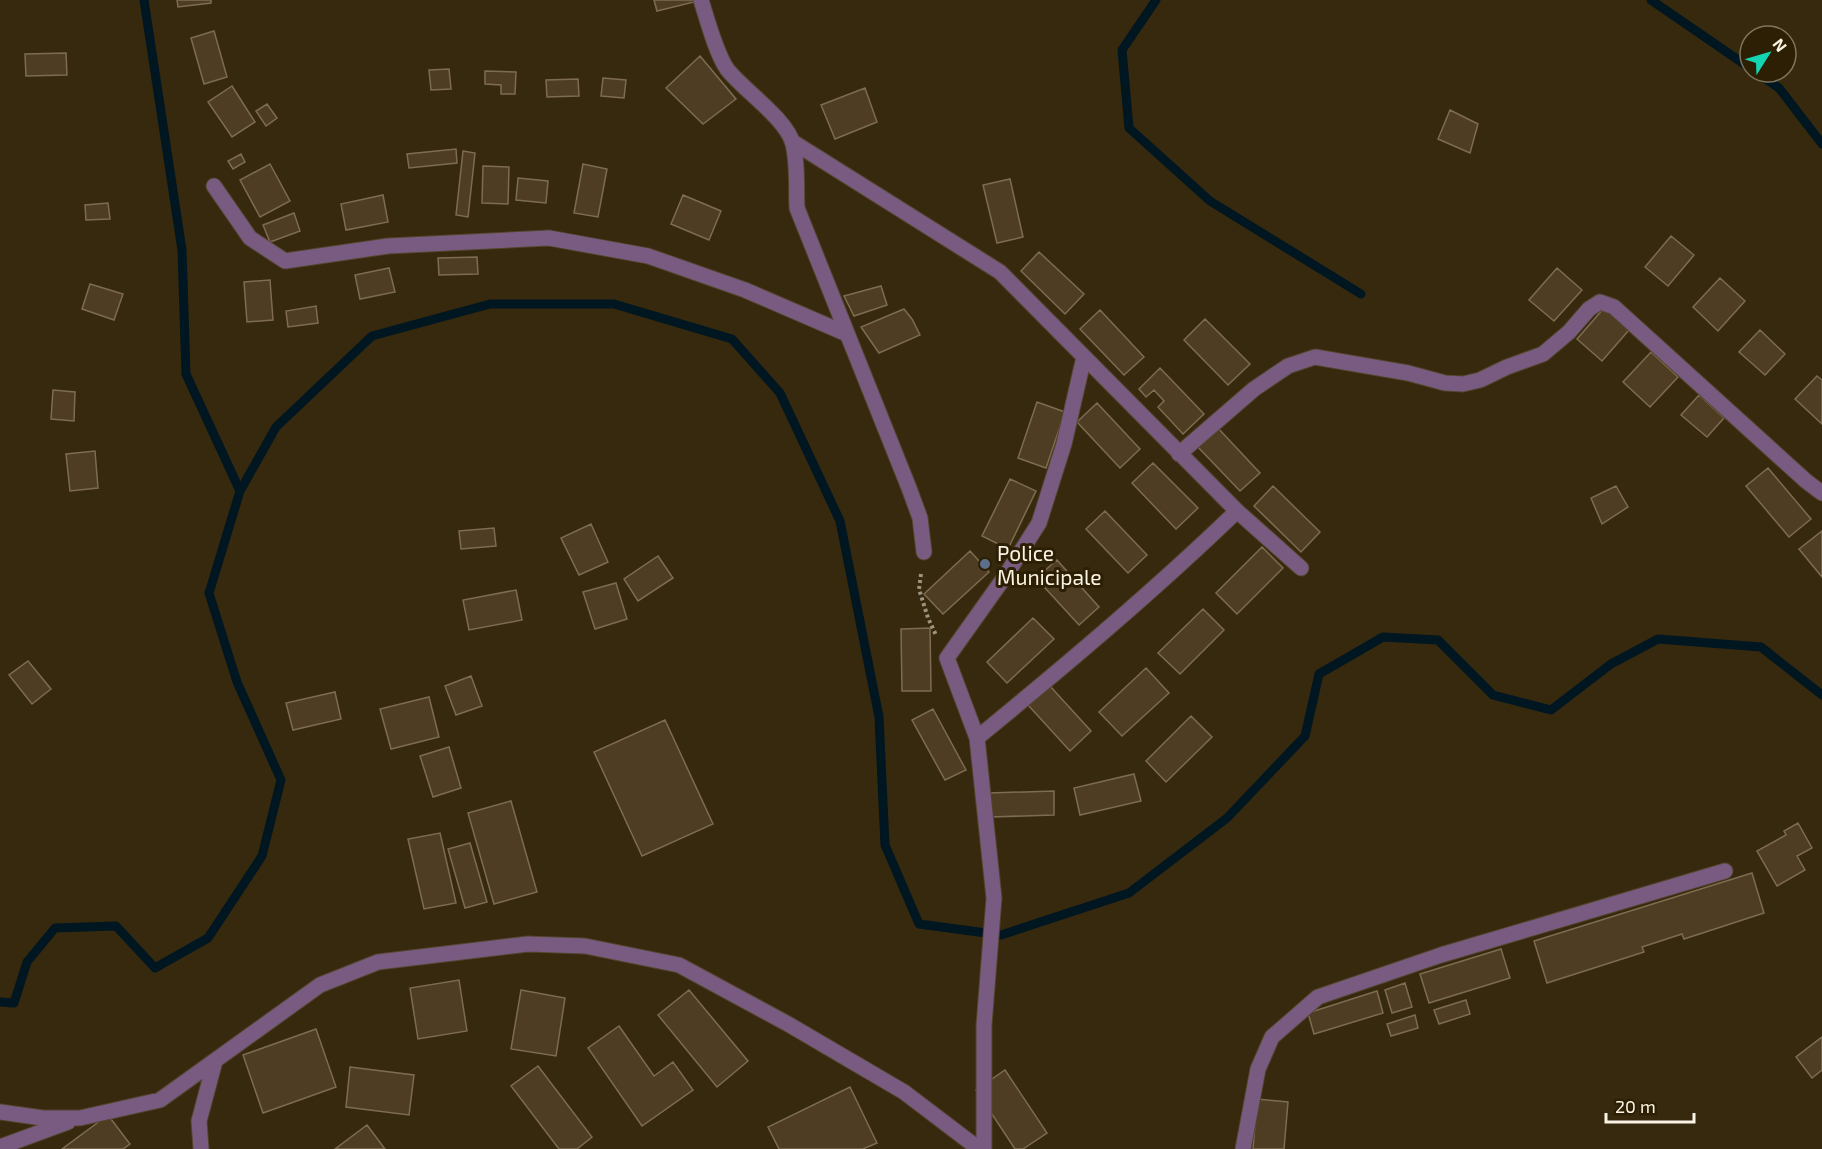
<svg xmlns="http://www.w3.org/2000/svg" width="1822" height="1149" font-family="'Exo 2',sans-serif">
	<style>
		.lines { fill: none; stroke-linecap: round; stroke-linejoin: round }
		.stream { stroke: #001621; stroke-width: 9 }
		.building { fill: #4e3d23; stroke: #7e6c51; stroke-width: 1.5 }
		.minor-casing { stroke: #52452c; stroke-width: 17 }
		.path { stroke: #9d937e; stroke-width: 4; stroke-dasharray: 3 3; stroke-linecap: butt }
		.minor { stroke: #795b82; stroke-width: 15 }
		.service-dot { fill: #5c6f8a; stroke: #2c1f04; stroke-width: 2 }
		.labels { text-anchor: middle; dominant-baseline: central; stroke-width: 6; stroke-linejoin: round; paint-order: stroke }
		.poi-label { font-size: 21px; fill: #fbf3e3; stroke: #2c1f04; text-anchor: start }
	</style>
	<rect width="100%" height="100%" fill="#36290e"/>
	<g class="lines">
		<path class="stream" d="M144,0L182,250L186,374L240,491
			M1156,0L1122,50L1129,128L1210,201L1361,294
			M1651,0L1750,68
			M1755,72L1779,88L1822,144
			M0,1002L14,1003L27,962L55,928L116,926L155,968L208,938L262,856L281,780L237,682L209,593L240,491L276,427L372,336L490,304H614L732,339L780,393L840,521L879,717L885,845L919,924L1001,935L1129,893L1227,818L1305,736L1319,674L1383,637L1438,640L1493,695L1551,710L1611,664L1658,639L1761,647L1822,695"/>
	</g>
	<path class="building" d="M177,0H211V3L178,7Z
		M654,0H694V2L657,11Z
		M214,31L227,77L204,84L191,38Z
		M66,53L67,75L26,76L25,54Z
		M700,56L736,99L703,124L666,88Z
		M449,69L451,89L431,90L429,70Z
		M485,71L516,72L515,94H501V85L485,84Z
		M603,78L626,80L624,98L601,96Z
		M578,79L579,96L547,97L546,80Z
		M232,86L255,122L232,137L208,102Z
		M865,88L877,122L835,139L821,105Z
		M267,104L277,118L266,126L256,111Z
		M1450,110L1478,124L1470,153L1438,139Z
		M456,149L457,163L409,168L407,154Z
		M463,151L475,153L468,217L456,215Z
		M241,154L245,162L233,169L228,161Z
		M270,164L290,201L260,217L240,180Z
		M583,164L607,169L598,217L574,213Z
		M483,166L509,167L508,204L482,203Z
		M518,178L548,181L546,203L516,200Z
		M1010,179L1023,237L997,243L983,185Z
		M383,195L388,222L346,230L341,204Z
		M683,195L721,211L709,240L671,224Z
		M108,203L110,219L86,220L85,205Z
		M294,213L300,231L270,242L263,225Z
		M1671,236L1694,255L1668,286L1645,267Z
		M1039,252L1084,294L1065,314L1021,271Z
		M477,257L478,274L439,275L438,258Z
		M389,268L395,292L360,299L355,275Z
		M1557,268L1582,290L1554,321L1529,300Z
		M1720,278L1745,301L1718,331L1693,307Z
		M270,280L273,320L247,322L244,282Z
		M90,284L123,294L114,320L82,309Z
		M881,286L887,305L854,316L844,296Z
		M316,306L318,323L288,327L286,311Z
		M1604,308L1629,330L1602,361L1577,339Z
		M904,309L912,319L920,335L879,353L861,327Z
		M1100,310L1144,357L1124,375L1080,329Z
		M1205,319L1250,364L1228,385L1184,340Z
		M1760,330L1785,354L1765,375L1739,352Z
		M1651,352L1678,377L1650,407L1623,382Z
		M1160,368L1204,414L1183,434L1158,407L1164,401L1154,390L1146,397L1139,389Z
		M1817,376L1822,380V424L1795,399Z
		M53,390L75,392L74,421L51,419Z
		M1699,395L1724,418L1707,437L1681,415Z
		M1037,402L1065,412L1046,468L1018,458Z
		M1097,403L1140,449L1120,468L1077,422Z
		M1216,426L1260,473L1240,491L1196,445Z
		M95,451L98,488L70,491L66,454Z
		M1153,463L1198,508L1176,529L1132,483Z
		M1768,468L1811,519L1789,537L1746,486Z
		M1010,479L1036,491L1008,549L982,536Z
		M1273,486L1320,532L1301,552L1254,506Z
		M1616,486L1628,507L1602,524L1591,498Z
		M1105,511L1147,555L1128,573L1086,529Z
		M591,524L608,562L579,575L561,538Z
		M494,528L496,546L461,549L459,531Z
		M1822,531V577L1799,549Z
		M1262,547L1283,568L1237,614L1216,593Z
		M970,551L989,572L943,614L924,594Z
		M658,556L673,578L638,601L624,579Z
		M1057,560L1099,607L1079,625L1036,578Z
		M616,583L627,619L595,629L583,592Z
		M516,590L522,620L469,630L463,600Z
		M1203,609L1224,630L1180,674L1158,653Z
		M1033,618L1054,639L1007,683L987,662Z
		M930,628L931,691H902L901,629Z
		M28,661L51,689L32,704L9,675Z
		M1146,668L1169,693L1122,736L1099,712Z
		M471,676L482,706L456,715L445,686Z
		M1049,685L1091,731L1070,751L1028,705Z
		M335,692L341,719L293,730L286,703Z
		M429,697L439,737L391,749L380,709Z
		M933,709L966,770L945,780L912,720Z
		M1191,716L1212,737L1166,782L1146,761Z
		M665,720L713,824L642,856L594,752Z
		M449,747L461,788L433,797L420,756Z
		M1134,774L1141,801L1080,815L1074,788Z
		M1054,791V815L990,817L989,793Z
		M511,801L537,892L494,904L468,813Z
		M1798,823L1812,848L1797,856L1805,870L1777,886L1757,851L1786,835L1784,831Z
		M440,833L456,903L424,909L408,839Z
		M470,843L487,902L465,908L448,849Z
		M1752,873L1764,913L1684,939L1682,934L1642,947L1644,952L1547,983L1534,941Z
		M1501,949L1510,978L1429,1003L1420,974Z
		M459,980L467,1031L418,1039L410,988Z
		M1405,983L1412,1007L1392,1013L1385,990Z
		M521,990L565,998L556,1056L511,1049Z
		M689,990L748,1061L717,1087L658,1015Z
		M1377,991L1383,1013L1314,1034L1308,1013Z
		M1466,1000L1470,1014L1439,1024L1434,1010Z
		M1415,1015L1418,1028L1391,1036L1387,1024Z
		M619,1026L654,1076L673,1062L693,1090L642,1126L588,1048Z
		M316,1029L336,1087L263,1113L243,1055Z
		M1822,1037V1070L1812,1078L1796,1057Z
		M538,1066L592,1137L577,1149H559L511,1086Z
		M350,1067L414,1075L409,1115L346,1107Z
		M1005,1070L1047,1133L1023,1149H1015L976,1090Z
		M850,1087L877,1143L863,1149H779L768,1127Z
		M1257,1099L1288,1102L1284,1149H1253Z
		M108,1115L130,1144L123,1149H62Z
		M367,1125L385,1149H335Z"/>
	<g class="lines">
		<defs>
			<path id="minor" d="M701,0C707,19 716,53 727,69C743,90 786,118 793,144C798,165 796,187 797,208L909,488L920,518L924,552
				M793,142L1000,272L1237,511L1301,568
				M214,186L250,238L285,261L388,246L549,238L648,256L745,290L847,334
				M1179,454L1254,389L1288,366L1315,357L1408,373L1445,383L1463,384L1480,380L1507,367L1543,354L1569,332L1589,309L1600,302L1614,307L1806,481L1822,493
				M977,738C1066,665 1154,591 1237,511
				M0,1112L43,1118H80L160,1100L320,985L378,962L528,944L585,946L679,965L788,1024L904,1092L979,1149
				M0,1147L68,1122
				M201,1149L199,1121L215,1061
				M984,1149V1025L994,898L977,738L947,658L1006,575L1039,523L1064,444L1084,357
				M1243,1149L1258,1069L1272,1037L1318,997L1441,955L1725,871"/>
		</defs>
		<use href="#minor" class="minor-casing"/>
		<path class="path" d="M921,574L919,589L928,618L936,635"/>
		<use href="#minor" class="minor"/>
	</g>
	<circle class="service-dot" cx="985" cy="564" r="6"/>
	<g class="labels">
		<g class="poi-label">
			<text x="997" y="552">Police<tspan x="997" dy="24">Municipale</tspan></text>
		</g>
	</g>
	<g transform="translate(1768 54) rotate(53)"><circle r="28" fill="#2c1f04" stroke="#7f745d" stroke-width="1.5"/>
	<path d="M0-4.5L10 22L0 15L-10 22Z" fill="#14d5b3"/>
	<text y="-9" font-size="16" font-weight="bold" text-anchor="middle" fill="#fbf3e3">N</text>
	</g>
	<path d="M1606 1113v9h88v-9" fill="none" stroke="#fbf3e3" stroke-width="3"/>
	<text x="1615" y="1113" font-size="18" fill="#fbf3e3" stroke="#2c1f04" stroke-width="4.5" paint-order="stroke">20 m</text>
</svg>
